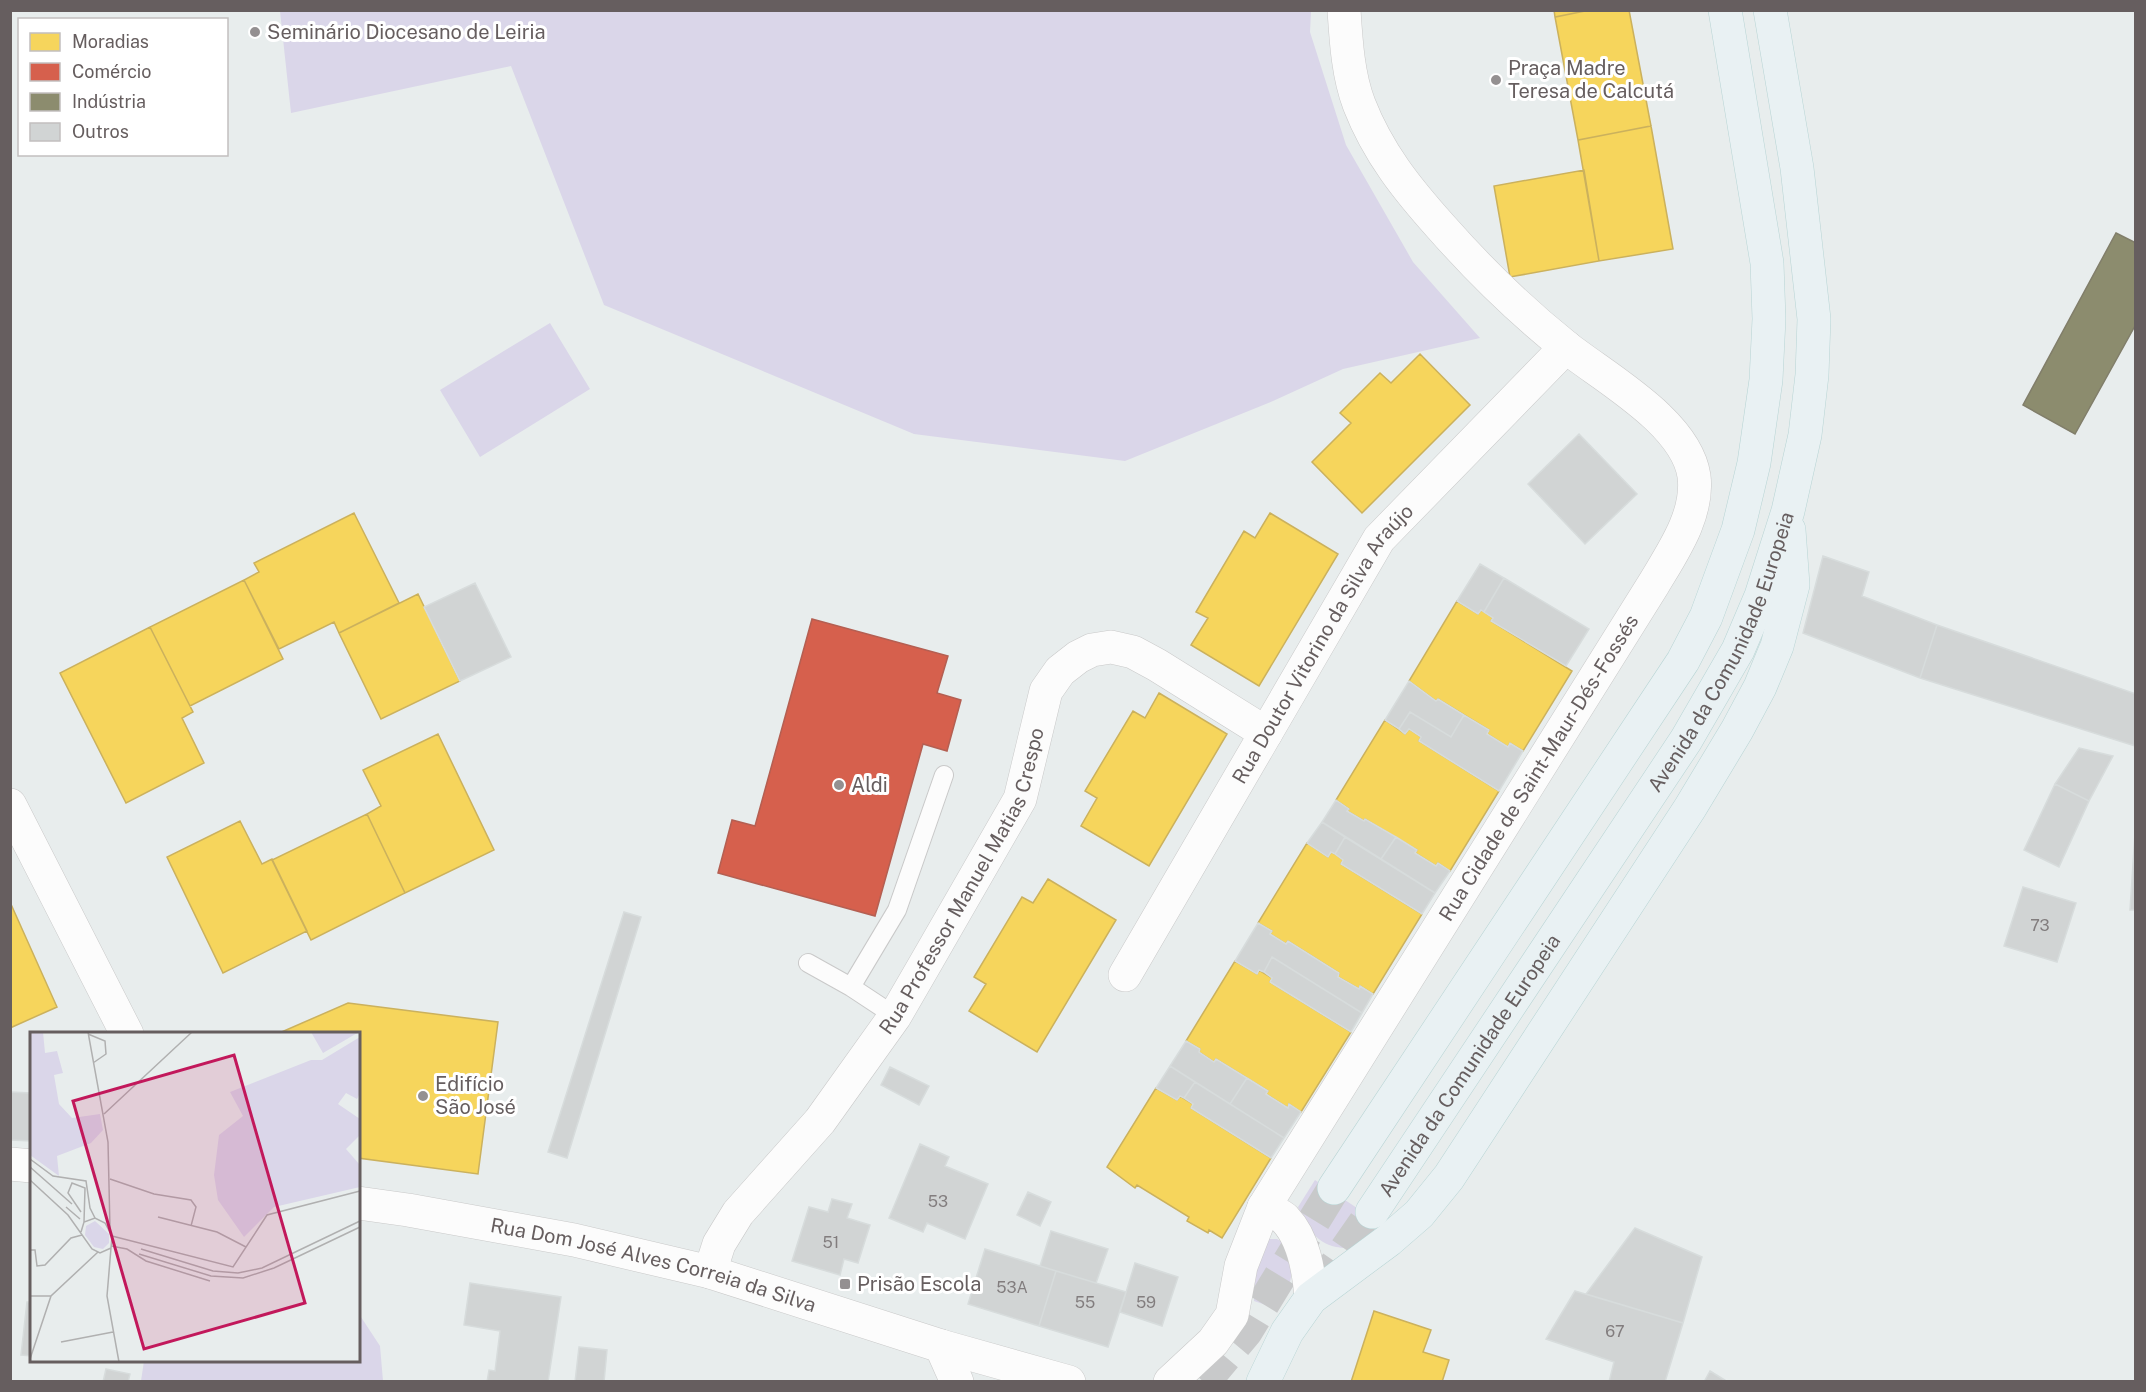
<svg xmlns="http://www.w3.org/2000/svg" width="2146" height="1392" font-family="'Public Sans',sans-serif">
	<style>
		.green { fill: #dad6e9 }
		.homes { fill: #f6d55c; stroke: #cbb15d; stroke-width: 1.5 }
		.shops { fill: #d6604d; stroke: #b45f52; stroke-width: 1.5 }
		.industry { fill: #8c8c6e; stroke: #817e6a; stroke-width: 1.5 }
		.building { fill: #d1d4d4; stroke: #d7dcdc; stroke-width: 1.5 }
		.lines { fill: none; stroke-linecap: round; stroke-linejoin: round }
		.primary-tunnel { stroke: #c8c9ca; stroke-width: 33; stroke-dasharray: 33 16; stroke-linecap: butt }
		.lane-casing { stroke: #c9c9c9; stroke-width: 20 }
		.street-casing { stroke: #c9c9c9; stroke-width: 34 }
		.secondary-casing { stroke: #c9c9c9; stroke-width: 34 }
		.primary-casing { stroke: #b7d4d4; stroke-width: 34 }
		.lane { stroke: #fcfcfc; stroke-width: 18 }
		.street { stroke: #fcfcfc; stroke-width: 33 }
		.secondary { stroke: #fcfcfc; stroke-width: 33 }
		.primary { stroke: #e9f1f3; stroke-width: 33 }
		.poi-dot { fill: #949091; stroke: #fff; stroke-width: 2 }
		.labels { text-anchor: middle; dominant-baseline: central; stroke-width: 6; stroke-linejoin: round; paint-order: stroke }
		.number-label { font-size: 16px; fill: #827d7e }
		.poi-label { font-size: 20px; fill: #665e5f; stroke: #fff; text-anchor: start }
		.street-label { font-size: 20px; fill: #665e5f; stroke: #fff }
		.inset-road { fill: none; stroke: #b0b0b0; stroke-width: 1.5 }
		.view { fill: #c2185b; fill-opacity: 0.15; stroke: #c2185b; stroke-width: 3 }
		.inset-edge { fill: none; stroke: #665e5f; stroke-width: 3 }
	</style>
	<rect width="100%" height="100%" fill="#e8eded"/>
	<path class="green" d="M280,11H1311L1310,32L1346,145L1413,262L1480,338L1343,369L1273,401L1125,461L914,434L604,305L511,66L291,113Z
		M550,323L590,389L480,457L440,390Z
		M1315,1180L1378,1222C1371,1230 1364,1240 1355,1246C1348,1249 1343,1248 1336,1247C1315,1243 1306,1225 1298,1207Z
		M1269,1239H1277L1284,1243L1292,1272L1290,1282L1286,1292L1272,1307L1254,1301L1255,1272L1261,1246Z
		M359,1314L380,1346L383,1381H141L144,1361L358,1360Z"/>
	<path class="homes" d="M1554,10H1590L1555,17Z
		M1590,10H1629L1651,126L1578,140L1555,17Z
		M1651,126L1673,249L1599,261L1578,140Z
		M1584,170L1599,261L1510,277L1494,186Z
		M1420,354L1470,405L1362,513L1312,462L1351,423L1340,413L1380,373L1391,383Z
		M354,513L399,603L339,633L334,622L279,649L244,580L259,572L254,563Z
		M1270,513L1338,554L1259,686L1191,645L1208,618L1196,612L1244,531L1255,538Z
		M244,580L283,659L190,706L150,627Z
		M418,594L460,681L381,719L339,633Z
		M1457,601L1478,614L1481,610L1493,618L1491,621L1572,671L1523,751L1510,743L1508,747L1487,734L1489,730L1438,699L1436,701L1409,681Z
		M150,627L193,712L182,718L204,763L126,803L60,673Z
		M1159,693L1227,734L1149,866L1081,826L1097,798L1085,791L1133,711L1145,718Z
		M1385,720L1405,734L1409,729L1421,737L1419,741L1499,791L1450,871L1438,863L1436,866L1415,853L1417,850L1365,819L1364,821L1347,811L1349,809L1336,800Z
		M438,734L494,850L405,893L367,814L381,806L363,770Z
		M367,814L405,893L311,940L272,860Z
		M240,821L262,864L272,859L307,931L223,973L167,857Z
		M1307,843L1328,857L1331,852L1335,854L1343,860L1341,864L1422,914L1373,994L1360,986L1359,989L1338,977L1339,973L1288,941L1286,944L1270,934L1272,931L1258,923Z
		M1048,879L1116,920L1037,1052L969,1011L986,984L974,977L1022,897L1033,903Z
		M10,902L57,1007L10,1028Z
		M1235,961L1257,974L1259,970L1272,978L1270,982L1351,1032L1301,1112L1289,1104L1288,1108L1266,1094L1268,1091L1216,1059L1214,1062L1199,1052L1200,1049L1186,1041Z
		M348,1003L498,1022L478,1174L358,1158V1034H277Z
		M1156,1088L1177,1100L1180,1096L1193,1104L1191,1108L1271,1158L1222,1238L1209,1230L1208,1233L1187,1221L1189,1217L1137,1185L1135,1188L1107,1167Z
		M1374,1311L1431,1330L1423,1352L1449,1360L1442,1382H1351Z"/>
	<path class="shops" d="M812,619L948,656L937,693L961,700L947,751L923,744L875,916L718,873L732,820L755,826Z"/>
	<path class="industry" d="M2116,233L2136,243V324L2075,434L2023,405Z"/>
	<path class="building" d="M1579,434L1637,494L1585,544L1528,484Z
		M1823,556L1869,572L1862,596L1937,625L1920,678L1803,633Z
		M1480,564L1504,578L1484,612L1481,610L1478,614L1457,601Z
		M1504,578L1589,629L1566,666L1491,621L1493,618L1484,612Z
		M475,583L511,657L460,681L424,607Z
		M1937,625L2136,694L2135,746L1920,678Z
		M1409,681L1436,701L1438,699L1464,715L1451,737L1410,712L1399,729L1385,720Z
		M1410,712L1451,737L1464,715L1489,730L1487,734L1508,747L1510,743L1523,751L1499,791L1419,741L1421,737L1409,729L1405,734L1399,729Z
		M2079,748L2113,756L2089,801L2055,784Z
		M2055,784L2089,801L2059,867L2024,850Z
		M1336,800L1349,809L1347,811L1364,821L1365,819L1396,837L1381,859L1322,822Z
		M2136,818V910H2130Z
		M1322,822L1345,837L1335,854L1331,852L1328,857L1307,843Z
		M1345,837L1435,893L1422,914L1341,864L1343,860L1335,854Z
		M1396,837L1417,850L1415,853L1436,866L1438,863L1450,871L1435,893L1381,859Z
		M2023,887L2076,903L2057,962L2004,946Z
		M624,912L641,917L567,1158L548,1152Z
		M1258,923L1272,931L1270,934L1286,944L1288,941L1339,973L1338,977L1359,989L1360,986L1373,994L1362,1013L1272,957L1264,972L1259,970L1257,974L1235,961Z
		M1272,957L1362,1013L1351,1032L1270,982L1272,978L1264,972Z
		M1186,1041L1200,1049L1199,1052L1214,1062L1216,1059L1247,1078L1230,1104L1170,1066Z
		M1170,1066L1195,1082L1184,1098L1180,1096L1177,1100L1156,1088Z
		M890,1067L929,1086L919,1105L881,1085Z
		M1247,1078L1268,1091L1266,1094L1288,1108L1289,1104L1301,1112L1284,1138L1230,1104Z
		M1195,1082L1284,1138L1271,1158L1191,1108L1193,1104L1184,1098Z
		M10,1092L32,1093V1141L10,1140Z
		M920,1144L949,1157L945,1166L988,1184L965,1239L927,1223L923,1232L889,1218Z
		M1028,1192L1051,1202L1040,1226L1017,1215Z
		M832,1199L852,1204L847,1218L870,1225L858,1263L844,1259L840,1275L792,1261L809,1207L828,1212Z
		M1635,1228L1702,1257L1683,1323L1586,1294Z
		M1051,1231L1108,1249L1096,1283L1040,1266Z
		M985,1249L1056,1271L1039,1326L968,1304Z
		M1135,1263L1178,1277L1162,1326L1120,1312Z
		M1056,1271L1126,1292L1108,1347L1039,1326Z
		M470,1283L561,1297L548,1382H487L489,1370L495,1371L500,1331L464,1325Z
		M1575,1291L1683,1323L1665,1382H1609L1614,1362L1546,1339Z
		M27,1302H32V1356L21,1355Z
		M579,1347L607,1350L604,1382H575Z
		M106,1369L130,1374L128,1382H103Z
		M1710,1371L1728,1382H1704Z"/>
	<g class="lines">
		<path class="primary-tunnel" d="M1318,1290L1372,1212
			M1204,1382L1246,1332L1334,1188"/>
		<defs>
			<path id="lane" d="M808,963L851,987L895,1016
				M851,987L897,910L944,775"/>
			<g id="street">
				<path id="s1" d="M1125,975L1379,539L1566,347"/>
				<path d="M1264,1207C1270,1211 1280,1214 1285,1219C1304,1239 1309,1271 1311,1298"/>
				<path id="s2" d="M710,1272L719,1244L738,1213L820,1121L895,1016L928,959L1020,799L1046,691L1060,671L1078,657L1092,650L1111,647L1133,652L1157,665L1266,733"/>
				<path id="s3" d="M1170,1382L1213,1342L1232,1315L1241,1266L1264,1207L1653,585C1672,553 1699,515 1694,476C1686,422 1605,378 1566,347C1521,311 1480,271 1442,228C1407,189 1378,153 1359,104C1348,75 1346,41 1344,10"/>
			</g>
			<g id="secondary">
				<path d="M10,805L127,1034"/>
				<path d="M10,1164L32,1166"/>
				<path id="s4" d="M358,1203L408,1210L574,1240L710,1272L941,1346L1069,1382"/>
				<path d="M941,1346L957,1382"/>
			</g>
			<g id="primary">
				<path d="M1334,1188L1683,661L1706,617L1738,530L1754,463L1766,380L1769,319L1767,263L1725,10"/>
				<path id="s5" d="M1372,1212L1686,740L1738,650L1761,596L1788,511L1805,435L1812,375L1814,319L1797,168L1770,10"/>
				<path d="M1263,1382L1287,1332L1311,1298L1389,1240L1419,1214L1449,1177L1690,808L1737,730L1760,687L1777,646L1793,585L1789,530"/>
			</g>
		</defs>
		<use href="#lane" class="lane-casing"/>
		<use href="#street" class="street-casing"/>
		<use href="#secondary" class="secondary-casing"/>
		<use href="#primary" class="primary-casing"/>
		<use href="#lane" class="lane"/>
		<use href="#street" class="street"/>
		<use href="#secondary" class="secondary"/>
		<use href="#primary" class="primary"/>
	</g>
	<g class="poi-dot">
		<circle cx="255" cy="32" r="6"/>
		<circle cx="1496" cy="80" r="6"/>
		<circle cx="839" cy="785" r="6"/>
		<circle cx="423" cy="1096" r="6"/>
		<rect x="839" y="1278" width="12" height="12" rx="3"/>
	</g>
	<g class="labels">
		<g class="number-label">
			<text x="2040" y="925">73</text>
			<text x="938" y="1201">53</text>
			<text x="831" y="1242">51</text>
			<text x="1012" y="1287">53A</text>
			<text x="1085" y="1302">55</text>
			<text x="1146" y="1302">59</text>
			<text x="1615" y="1331">67</text>
		</g>
		<g class="poi-label">
			<text x="267" y="32">Seminário Diocesano de Leiria</text>
			<text x="1508" y="68">Praça Madre<tspan x="1508" dy="23">Teresa de Calcutá</tspan></text>
			<text x="851" y="785">Aldi</text>
			<text x="435" y="1084">Edifício<tspan x="435" dy="23">São José</tspan></text>
			<text x="857" y="1284">Prisão Escola</text>
		</g>
		<g class="street-label">
			<text stroke="none"><textPath href="#s1" startOffset="386">Rua Doutor Vitorino da Silva Araújo</textPath></text>
			<text stroke="none"><textPath href="#s5" startOffset="662">Avenida da Comunidade Europeia</textPath></text>
			<text stroke="none"><textPath href="#s3" startOffset="723">Rua Cidade de Saint-Maur-Dés-Fossés</textPath></text>
			<text stroke="none"><textPath href="#s2" startOffset="470">Rua Professor Manuel Matias Crespo</textPath></text>
			<text stroke="none"><textPath href="#s5" startOffset="176">Avenida da Comunidade Europeia</textPath></text>
			<text stroke="none"><textPath href="#s4" startOffset="302">Rua Dom José Alves Correia da Silva</textPath></text>
		</g>
	</g>
	<g transform="translate(30 1032)">
		<rect width="330" height="330" fill="#e8eded"/>
		<path d="M0,0H13L15,21L27,19L33,41L24,43L29,72L42,86L70,82L73,98L61,111L27,124L29,144L0,123ZM281,0H329L293,21ZM330,5V61L327,67L316,61L308,72L330,87V103L316,117L330,133V155L244,175L214,205L188,168L184,143L189,103L213,84L200,60L281,28H292ZM65,189L79,202V211L73,217L64,215L55,203L56,194Z" fill="#dad6e9"/>
		<path class="inset-road" d="M58,0L78,110L80,197M58,2L75,9L76,22L63,31M74,82L162,0M0,127L23,144L56,149L60,176L65,186M0,135L42,172M80,147L124,162L161,168L166,175L161,194M0,148L38,183L62,217L70,221L81,216M36,175L50,187M51,180L38,161L42,151L55,156L54,190M128,185L187,200L216,215M51,200L54,190L65,186L75,191L82,204L77,264L89,330M82,204L203,235L237,183L330,159M81,214L97,217L116,229L180,249M111,217L183,239L208,241L232,236L330,189M0,218H5L7,234L15,233L41,206L52,203M109,222L181,244L213,246L244,236L330,195M0,264H21M31,310L83,300M0,327L21,264L68,220"/>
		<path class="view" d="M204,23L275,271L114,317L43,69Z"/>
		<rect width="330" height="330" class="inset-edge"/>
	</g>
	<rect width="2146" height="1392" fill="none" stroke="#665e5f" stroke-width="24"/>
	<rect x="18" y="18" width="210" height="138" fill="#ffffff" stroke="#c2bfbf" stroke-width="1.5"/>
	<rect x="30" y="33" width="30" height="18" fill="#f6d55c" stroke="#c2bfbf" stroke-width="1.5"/>
	<text x="72" y="48" font-size="18" fill="#665e5f">Moradias</text>
	<rect x="30" y="63" width="30" height="18" fill="#d6604d" stroke="#c2bfbf" stroke-width="1.5"/>
	<text x="72" y="78" font-size="18" fill="#665e5f">Comércio</text>
	<rect x="30" y="93" width="30" height="18" fill="#8c8c6e" stroke="#c2bfbf" stroke-width="1.5"/>
	<text x="72" y="108" font-size="18" fill="#665e5f">Indústria</text>
	<rect x="30" y="123" width="30" height="18" fill="#d1d4d4" stroke="#c2bfbf" stroke-width="1.5"/>
	<text x="72" y="138" font-size="18" fill="#665e5f">Outros</text>
</svg>
